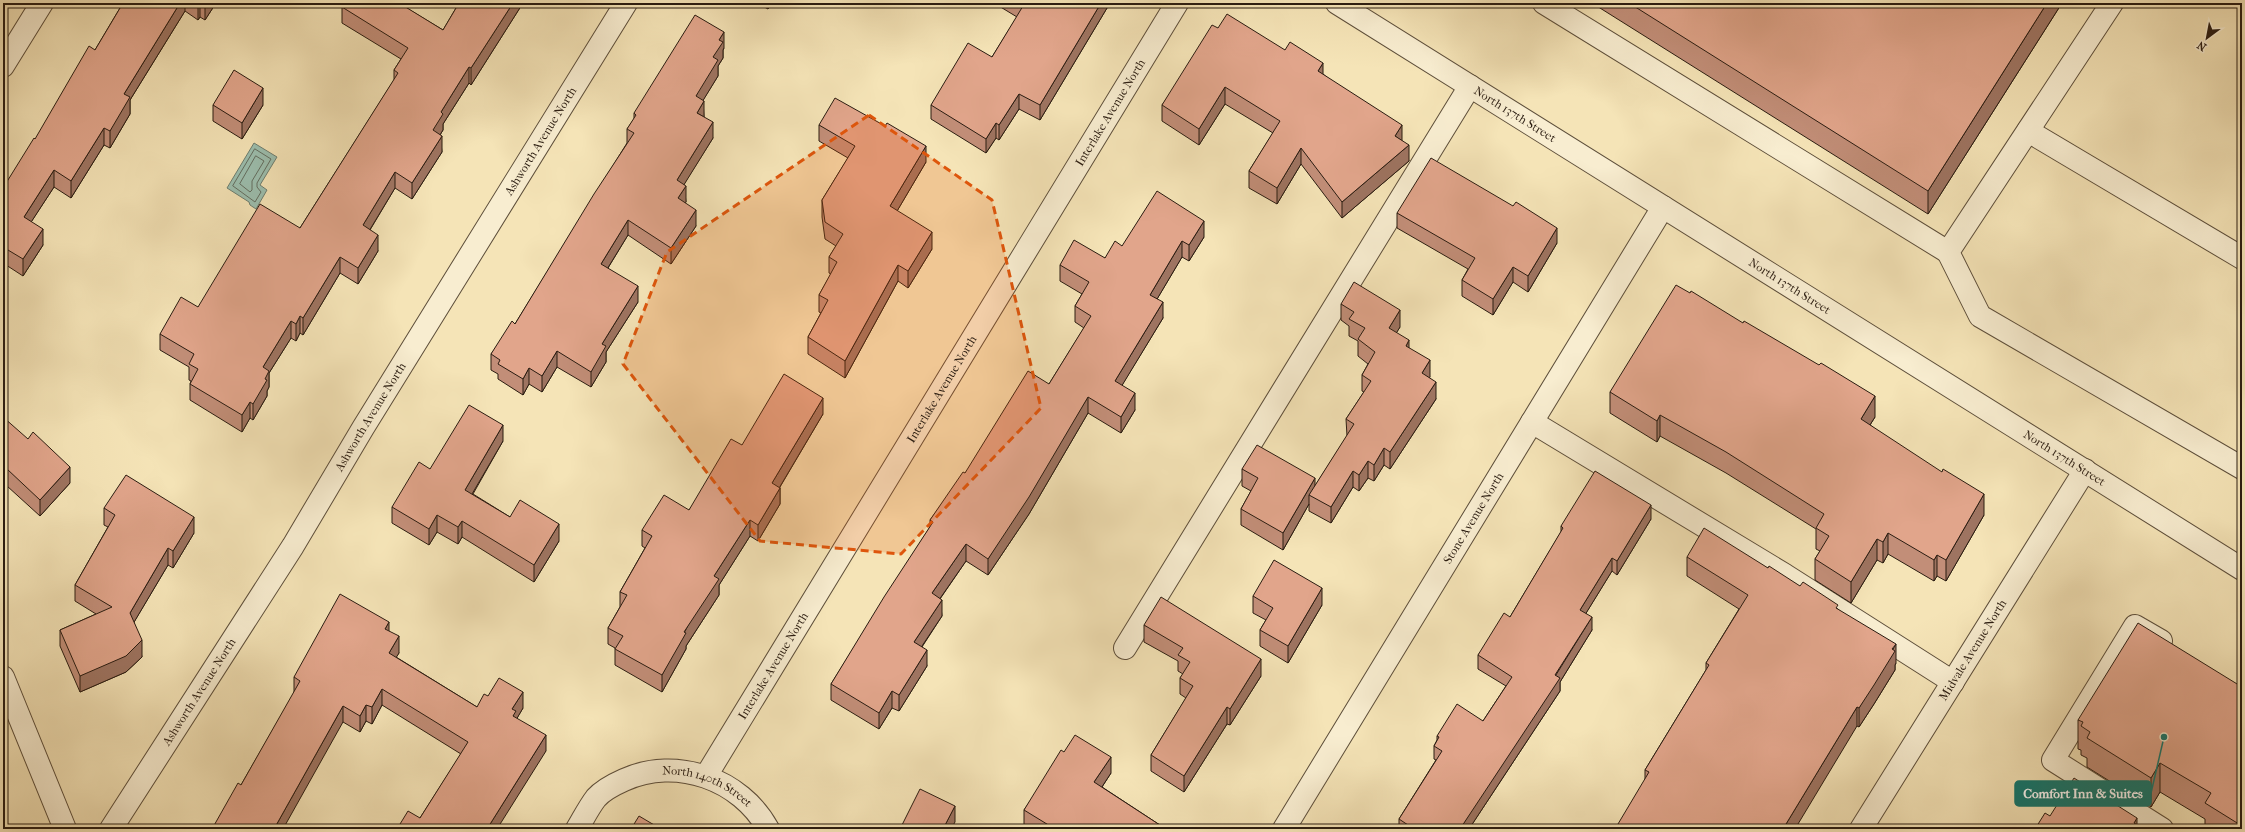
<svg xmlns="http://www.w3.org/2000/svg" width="2245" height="832" font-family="'IM FELL French Canon',serif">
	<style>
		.water { fill: #9cbfaf; stroke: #6e7e70 }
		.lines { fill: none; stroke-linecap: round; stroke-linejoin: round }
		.shore { stroke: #636e60; stroke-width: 1 }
		.minor-casing { stroke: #5d4e3a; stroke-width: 24 }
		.minor { stroke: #f8edd0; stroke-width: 22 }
		.wall { fill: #c28e78; stroke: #2a1c11 }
		.shaded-wall { fill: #9e7461; stroke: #2a1c11 }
		.building { fill: #e1a58b; stroke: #2a1c11 }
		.marked { fill: #de560c; fill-opacity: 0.2; stroke: #de560c; stroke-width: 3; stroke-dasharray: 8 5; stroke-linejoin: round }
		.labels { text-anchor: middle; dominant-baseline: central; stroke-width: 3; stroke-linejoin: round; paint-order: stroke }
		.street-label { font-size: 12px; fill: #2a1c11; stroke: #f8edd0 }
		.leader { fill: none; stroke: #0f766e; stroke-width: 1.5 }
		.callout-dot { fill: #0f766e; stroke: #f8edd0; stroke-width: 1.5 }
		.callout { fill: #0f766e; stroke: #0f766e; stroke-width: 1.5 }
		.callout-label { font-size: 13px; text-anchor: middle; font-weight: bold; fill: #fff }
	</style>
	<rect width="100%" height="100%" fill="#f5e4b7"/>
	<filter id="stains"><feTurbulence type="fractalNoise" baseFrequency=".005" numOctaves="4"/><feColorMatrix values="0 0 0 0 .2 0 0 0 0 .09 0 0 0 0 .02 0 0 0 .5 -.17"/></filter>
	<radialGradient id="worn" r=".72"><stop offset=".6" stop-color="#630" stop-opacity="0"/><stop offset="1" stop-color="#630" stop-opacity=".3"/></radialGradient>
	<path class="water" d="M254,143L277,157L260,185L267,190L256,209L250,205L249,202L227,188Z"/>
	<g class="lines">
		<path class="shore" d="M255,149L271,159L257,183V187L261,192L255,202L233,186Z
			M256,156L264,161L252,181V190L250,192L240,184Z"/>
		<defs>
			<g id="minor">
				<path id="s1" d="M1337,3L2242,569"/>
				<path d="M1544,3L1948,252"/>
				<path d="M2112,3L1948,252L1980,316L2242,468"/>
				<path d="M3,66L42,3"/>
				<path d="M2028,131L2242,258"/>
				<path d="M1532,422L1785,575L1953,682"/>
				<path d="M2161,641L2135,626L2053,760L2162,829"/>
				<path d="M1125,648L1470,86"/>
				<path d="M3,677L65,829"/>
				<path id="s2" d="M706,776L1177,3"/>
				<path id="s3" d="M111,829L293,546L363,428L626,3"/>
				<path id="s4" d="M577,829C583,819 589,807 596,798C603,790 615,784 624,780C676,756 741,779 768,829"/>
				<path id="s5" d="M1284,829L1663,207"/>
				<path id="s6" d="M1861,829L2085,470"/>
			</g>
		</defs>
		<use href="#minor" class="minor-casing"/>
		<use href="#minor" class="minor"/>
	</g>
	<path class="wall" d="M123,3H216L205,20L200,17L198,20L185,11L130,100V114L110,148L104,145L71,198L54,187L31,222L43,245L23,276L3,263V188L95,50Z
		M345,3H407L405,7L443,30L459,3H523L471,85L469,83L443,124V130L440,135L442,152L412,199L395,188L370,230L378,251L358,284L340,273L303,335L300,333L296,341L291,338L269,373V387L267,391V396L253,420L250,418L242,432L190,400V384L191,381L189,380V367L160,350V334L198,307L300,228L394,80V70L401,59L342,23V7Z
		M757,3H772L768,9Z
		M994,3H1110L1040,120L1019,109L999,140L996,138L986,153L931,119V105L992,57L1017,17Z
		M1592,3H2062L1928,214Z
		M1218,28L1323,74L1402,141L1409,161L1342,218L1301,164L1277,204L1249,188V171L1273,133L1225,104L1199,145L1162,121V105Z
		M724,48L723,50V58L718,66V76L703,100L704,117L713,138L684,184L686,202L685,203L696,226L671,264L628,235L608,268L638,302L606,352V362L591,387L557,367L542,392L529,384L523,395L498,379V374L491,370V354L515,324L627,143V129L634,119V113Z
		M213,105H263L242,139L213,121Z
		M819,125L926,162L897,211L932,249L908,288L898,281L845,378L808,354V337L821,313L819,312V295L831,274L829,273V257L836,246L825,239L822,217V200L848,158L819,141Z
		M1397,213L1557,243L1528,292L1513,282L1493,315L1462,296V280L1468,269L1397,228Z
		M1204,237L1189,261L1182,257L1157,299L1163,318L1122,385L1135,410L1121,433L1088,413L1029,514L988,575L966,561L940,599L942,616L922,647L927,666L899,711L892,708L879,729L831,700V684L930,527V520L965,473L1049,384L1084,328L1075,322V306L1082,294L1060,281V265L1105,258L1122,246Z
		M1341,304L1400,327L1396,333L1409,348L1430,377L1429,378L1436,399L1390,469L1384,465L1374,481L1368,478L1359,491L1353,487L1331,523L1309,511V504L1283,550L1241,525V509L1251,491L1242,486V469L1315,486L1347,436L1346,419L1364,392L1362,391V375L1368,364L1358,356V341L1349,336V326L1341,320Z
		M1610,392L1875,417L1870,425L1984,515L1946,581L1937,576L1934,581L1888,554L1883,563L1877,560L1851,603L1815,580V559L1820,551L1816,549V529L1726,473L1660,436L1657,442L1610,413Z
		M823,414L780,487V504L758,541L750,536L719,585V595L686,646V649L662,692L615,665V648L608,644V628L620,607V592L645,548L642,546V530L689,510L742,445Z
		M3,417L70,483L40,516L7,486L4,489L3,488Z
		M503,441L473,494L510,517L559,541L534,582L462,537L458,544L437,532L429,545L392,523V507L430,469Z
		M104,508L194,533L173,568L168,565L134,622L142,657L126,672L80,692L60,646V630L96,614L75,601V585L108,527L104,525Z
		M1651,519L1617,575L1612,571L1586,613L1592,630L1560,682V691L1469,829H1399V819L1436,760L1434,759V746L1437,740V736L1483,721L1506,686L1478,669V655L1510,617L1561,532V526Z
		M1687,557L1768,568L1838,609L1896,663L1895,665V670L1874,704L1859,727L1857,726L1645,779V770L1706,670V663L1739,609L1687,576Z
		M1253,596L1322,605L1288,663L1260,646V630L1266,620L1253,613Z
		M1144,625L1261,676L1230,725L1227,724L1184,792L1151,771V755L1186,698L1180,694V678L1183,674L1178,671V661L1144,642Z
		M389,631L399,653L396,657L477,707L488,696L523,708L517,718L546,751L420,818L461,754L382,705L372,724L366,721L360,732L343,722L241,785L294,693V677Z
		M2242,687V829H2205V819L2160,792L2151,807L2087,767V758L2081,755V750L2078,749V720Z
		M1064,752L1111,773L1102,787L1166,829H1029L1024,826V810Z"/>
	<path class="shaded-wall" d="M180,3H185V11L130,100V114L110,148V131L124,94Z
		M198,3H200V17L198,20Z
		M206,3H216L205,20V4Z
		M398,3H407L398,18Z
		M513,3H523L471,85V68Z
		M768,3H772L768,9Z
		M1101,3H1110L1040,120V105Z
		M2047,3H2062L1928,214V191Z
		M724,32V48L723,50V58L718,66V76L696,112V96L713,57L719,40Z
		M1323,63V79L1318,71Z
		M469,67V83L443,124V130L433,146V130L441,112Z
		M1225,87V104L1199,145V129Z
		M263,88V105L242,139V123Z
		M1019,94V109L999,140V125Z
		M704,101V117L697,113Z
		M713,122V138L677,196V180Z
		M996,123V138L986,153V139Z
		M1402,125V141L1395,136Z
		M104,128V145L71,198V181Z
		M442,136V152L412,199V183Z
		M1409,145V161L1342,218V202Z
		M926,146V162L890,223V206Z
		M1301,148V164L1277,204V188Z
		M54,170V187L24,233V217Z
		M395,172V188L363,241V225Z
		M686,186V202L678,214V198Z
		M696,210V226L671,264V248Z
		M628,220V235L601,279V264Z
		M1204,221V237L1189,261V245Z
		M1557,228V243L1528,292V276Z
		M43,229V245L23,276V259Z
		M932,232V249L908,288V271Z
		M378,235V251L358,284V268Z
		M1182,241V257L1150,311V295Z
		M340,257V273L303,335V318Z
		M898,265V281L845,378V361Z
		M1513,267V282L1493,315V299Z
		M638,286V302L606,352V362L591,387V372L602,344Z
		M1163,302V318L1115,397V381Z
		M1400,310V327L1389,345V328Z
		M300,316V333L296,341V324Z
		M291,321V338L269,373V387L267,391V396L253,420V404L263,367Z
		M1409,340V357L1406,346Z
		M557,351V367L542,392V376Z
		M1430,360V377L1422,389V373Z
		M529,368V384L523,395V379Z
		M1436,382V399L1390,469V452Z
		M1135,393V410L1121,433V417Z
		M1875,396V417L1861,439V419Z
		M1088,397V413L1029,514L988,575V559Z
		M823,398V414L772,500V483Z
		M250,402V418L242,432V415Z
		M1660,415V436L1657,442V421Z
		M503,425V441L465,506V490Z
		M1384,448V465L1374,481V465Z
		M1368,461V478L1359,491V475Z
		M70,467V483L40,516V500Z
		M7,469V486L4,489V473Z
		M1353,471V487L1331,523V507Z
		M1315,478V495H1309V504L1283,550V533Z
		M780,488V504L758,541V525Z
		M1984,494V515L1946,581V560Z
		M1651,505V519L1617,575V561Z
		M437,515V532L429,545V529Z
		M194,517V533L173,568V551Z
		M750,520V536L719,585V595L686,646V649L662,692V675L714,576Z
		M462,521V537L458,544V527Z
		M559,524V541L534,582V565Z
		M1888,533V554L1883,563V542Z
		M1877,539V560L1851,603V582Z
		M966,544V561L932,610V593Z
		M168,548V565L130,629V613Z
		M1937,555V576L1934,581V560Z
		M1612,558V571L1580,623V610Z
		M1322,588V605L1288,663V646Z
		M942,600V616L914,658V642Z
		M1592,617V630L1560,682V691L1469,829H1460Z
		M389,622V638L385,629Z
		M399,636V653L389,669V653Z
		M142,640V657L126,672L80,692V676Z
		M1896,644V663L1895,665V670L1874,704L1859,727V708Z
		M927,650V666L899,711V695Z
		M1261,659V676L1230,725V709Z
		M382,689V705L372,724V707Z
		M892,691V708L879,729V713Z
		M523,692V708L516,720V728L512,709Z
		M366,705V721L360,732V716Z
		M343,706V722L283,829H274Z
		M1227,707V724L1184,792V776Z
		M1857,707V726L1795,829H1783Z
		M546,735V751L497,829H487Z
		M1111,757V773L1094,799V782Z
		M2160,763V792L2151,807V778Z
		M955,806V822L951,829H943Z
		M2137,818V828L2134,823Z"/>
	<path class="building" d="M123,3H180L124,94L130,97L110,131L104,128L71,181L54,170L24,217L43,229L23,259L3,247V188L34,138L35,139L89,46L95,50Z
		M345,3H399L443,30L459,3H513L471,68L469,67L441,112L443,114L433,130L442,136L412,183L395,172L363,225L378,235L358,268L340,257L303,318L300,316L296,324L291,321L263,367L269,371L265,379L267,380L253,404L250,402L242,415L190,384L198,369L189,364L194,354L160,334L181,297L198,307L260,204L300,228L398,73L394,70L408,48L342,7Z
		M1018,3H1101L1040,105L1019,94L999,125L996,123L986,139L931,105L968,43L992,57L1023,6Z
		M1629,3H2047L1928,191Z
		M1227,14L1285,50L1290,42L1323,63L1318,71L1402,125L1395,136L1409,145L1342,202L1301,148L1277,188L1249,171L1280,121L1225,87L1199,129L1162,105L1212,25L1218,28Z
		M695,15L724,32L719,40L723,42L713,57L718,60L696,96L704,101L697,113L713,122L677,180L686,186L678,198L696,210L671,248L628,220L601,264L638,286L602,344L606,346L591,372L557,351L542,376L529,368L523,379L498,364L500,360L491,354L512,321L515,324L594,194L634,133L627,129L636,115L634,113Z
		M234,70L263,88L242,123L213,105Z
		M835,98L885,126L887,123L926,146L890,206L932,232L908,271L898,265L845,361L808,337L828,300L819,295L837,262L829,257L843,234L825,222L822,200L855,146L819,125Z
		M1431,158L1513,206L1516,202L1557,228L1528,276L1513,267L1493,299L1462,280L1475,258L1397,213Z
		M1157,191L1204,221L1189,245L1182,241L1150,295L1163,302L1115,381L1135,393L1121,417L1088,397L1029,497L988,559L966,544L932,593L942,600L914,642L927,650L899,695L892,691L879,713L831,684L884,597L933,522L930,520L963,472L965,473L1028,371L1049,384L1091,316L1075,306L1089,282L1060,265L1074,240L1105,258L1115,241L1122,246Z
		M1354,282L1400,310L1389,328L1409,340L1406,346L1430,360L1422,373L1436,382L1390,452L1384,448L1374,465L1368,461L1359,475L1353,471L1331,507L1309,495L1354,424L1346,419L1371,381L1362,375L1375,352L1358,339L1365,328L1349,319L1354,312L1341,304Z
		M1676,285L1690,293L1691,291L1743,323L1744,321L1819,365L1821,363L1875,396L1861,419L1942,472L1943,469L1984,494L1946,560L1937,555L1934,560L1888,533L1883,542L1877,539L1851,582L1815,559L1829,536L1816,528L1824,514L1726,452L1660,415L1657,421L1610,392Z
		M784,374L823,398L772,483L780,488L758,525L750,520L714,576L719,579L684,632L686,633L662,675L615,649L623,636L608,628L627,595L620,592L652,536L642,530L664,495L689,510L731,439L742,445Z
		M469,405L503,425L465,490L510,517L520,500L559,524L534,565L462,521L458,527L437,515L429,529L392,507L419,462L430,469Z
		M3,417L28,439L33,432L70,467L40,500L7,469L4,473L3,472Z
		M1257,445L1315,478L1283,533L1241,509L1258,478L1242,469Z
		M1595,471L1651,505L1617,561L1612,558L1580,610L1592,617L1555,675L1560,678L1460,829H1414L1399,819L1442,751L1434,746L1439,737L1437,736L1457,704L1483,721L1512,677L1478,655L1504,613L1510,617L1563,528L1561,526Z
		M126,475L194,517L173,551L168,548L130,613L142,640L126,656L80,676L60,630L112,607L75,585L115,515L104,508Z
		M1704,528L1768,568L1769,566L1800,586L1803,582L1838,605L1836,608L1896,644L1892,649L1895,651L1874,685L1859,708L1857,707L1783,829H1615L1649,772L1645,770L1709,665L1706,663L1748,595L1687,557Z
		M1274,560L1322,588L1288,646L1260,630L1273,608L1253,596Z
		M340,594L389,622L385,629L399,636L389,653L477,707L484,694L488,696L499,678L523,692L512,709L516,711L513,716L546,735L487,829H397L408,811L420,818L468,742L382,689L372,707L366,705L360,716L343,706L274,829H212L238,783L241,785L300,681L294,677Z
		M1161,597L1261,659L1230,709L1227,707L1184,776L1151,755L1193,686L1180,678L1190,662L1178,655L1183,648L1144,625Z
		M2138,623L2242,687V826L2205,803L2211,793L2160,763L2151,778L2087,738L2090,732L2081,726L2083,722L2078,720Z
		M1075,735L1111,757L1094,782L1166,829H1055L1024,810L1061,750L1064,752Z
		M2074,778L2137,818L2134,823L2144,829H2035L2045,813L2050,816Z
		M920,789L955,806L943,829H900Z
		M639,816L661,829H631Z"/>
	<path class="marked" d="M869,115L992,200L1041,408L901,554L760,541L623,364L667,252Z"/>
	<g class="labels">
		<g class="street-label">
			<text stroke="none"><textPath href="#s2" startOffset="777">Interlake Avenue North</textPath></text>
			<text stroke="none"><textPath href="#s1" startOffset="210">North 137th Street</textPath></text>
			<text stroke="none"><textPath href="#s3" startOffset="811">Ashworth Avenue North</textPath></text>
			<text stroke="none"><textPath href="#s1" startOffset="534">North 137th Street</textPath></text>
			<text stroke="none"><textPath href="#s2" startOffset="453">Interlake Avenue North</textPath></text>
			<text stroke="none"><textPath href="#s3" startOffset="487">Ashworth Avenue North</textPath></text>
			<text stroke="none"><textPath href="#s1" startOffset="858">North 137th Street</textPath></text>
			<text stroke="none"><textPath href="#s5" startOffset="364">Stone Avenue North</textPath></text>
			<text stroke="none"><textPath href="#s6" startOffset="211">Midvale Avenue North</textPath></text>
			<text stroke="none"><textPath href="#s2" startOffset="129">Interlake Avenue North</textPath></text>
			<text stroke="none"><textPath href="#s3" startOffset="163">Ashworth Avenue North</textPath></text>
			<text stroke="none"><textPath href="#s4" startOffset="158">North 140th Street</textPath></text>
		</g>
	</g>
	<path class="leader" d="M2164 737L2151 793"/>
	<circle class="callout-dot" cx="2164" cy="737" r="4"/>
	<rect class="callout" x="2015" y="781" width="136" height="25" rx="4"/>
	<g class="callout-label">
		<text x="2083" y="798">Comfort Inn &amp; Suites</text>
	</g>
	<rect width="2245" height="832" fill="none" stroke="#f5e4b7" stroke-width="16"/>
	<rect x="4" y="4" width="2237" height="824" fill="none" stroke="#2a1c11" stroke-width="2"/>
	<rect x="8" y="8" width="2229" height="816" fill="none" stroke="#2a1c11"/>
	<g transform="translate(2207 38) rotate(212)" stroke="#f8edd0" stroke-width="3" paint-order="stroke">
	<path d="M0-3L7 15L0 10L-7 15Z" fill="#2a1c11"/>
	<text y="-6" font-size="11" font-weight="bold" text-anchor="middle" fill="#2a1c11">N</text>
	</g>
	<rect width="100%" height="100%" filter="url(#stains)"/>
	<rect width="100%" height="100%" fill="url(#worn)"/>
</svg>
